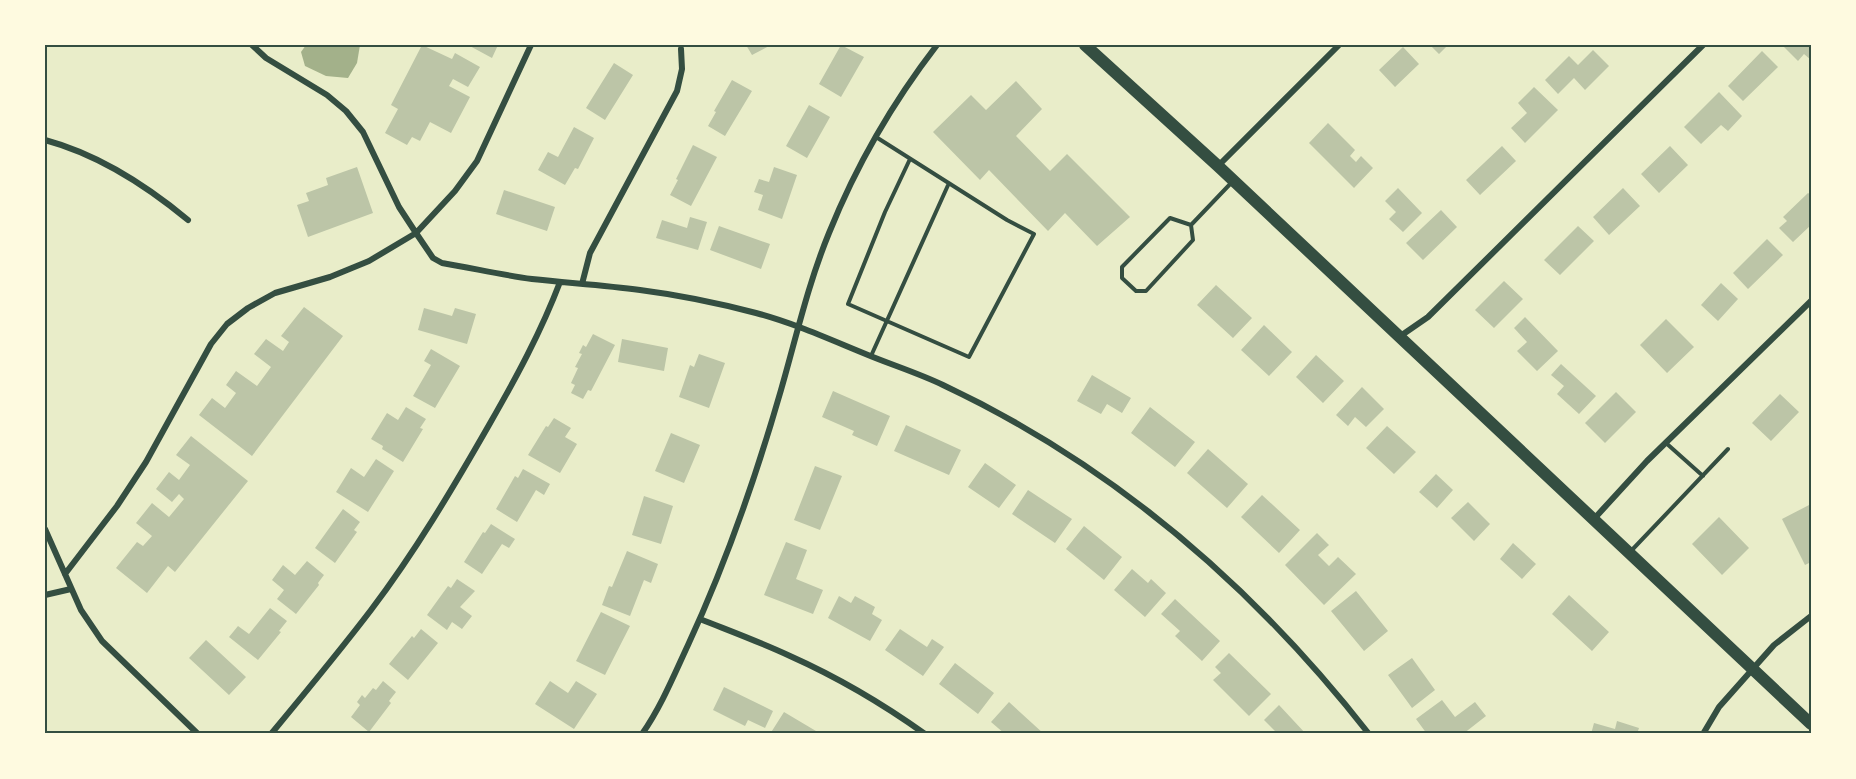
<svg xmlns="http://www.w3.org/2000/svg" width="1856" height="779" font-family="'Varela Round',sans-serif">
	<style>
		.water { fill: #a3b18a }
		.building { fill: #bcc5a7 }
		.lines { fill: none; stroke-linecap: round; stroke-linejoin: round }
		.service { stroke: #344e41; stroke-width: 4 }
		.minor { stroke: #344e41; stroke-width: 6 }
		.primary { stroke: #344e41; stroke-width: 12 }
		.neatline { fill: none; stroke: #344e41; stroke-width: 2 }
	</style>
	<rect width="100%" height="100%" fill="#e9edc9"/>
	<path class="water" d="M306,45H360L357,63L348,78L326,76L305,66L301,52Z"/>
	<path class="building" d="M422,45L452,59L455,53L480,67L468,87L453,79L449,86L470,97L451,133L430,122L420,141L412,137L407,145L385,133L398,109L391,105Z
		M468,45H498L492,58Z
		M746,45H771L752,55Z
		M841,45L864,57L841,97L819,84Z
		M1430,45H1448L1439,54Z
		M1782,45H1811V60L1804,54L1798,61Z
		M1403,47L1419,64L1395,87L1379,70Z
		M1593,50L1609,66L1585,90L1574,78L1558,94L1545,80L1569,56L1578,65Z
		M1762,51L1778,67L1743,101L1728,86Z
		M614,63L633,75L605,120L586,108Z
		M732,80L752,91L725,136L708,126L716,112L714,111Z
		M1016,81L1042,109L1016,136L1050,171L1067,154L1130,217L1097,246L1065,213L1048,231L989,170L980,180L933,132L971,95L986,110Z
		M1534,87L1558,110L1525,143L1511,128L1527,113L1518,103Z
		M1719,92L1742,116L1728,131L1721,125L1701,144L1684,127Z
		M809,105L830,117L807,158L786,146Z
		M1328,123L1355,150L1350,156L1356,162L1361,156L1373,168L1354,188L1309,143Z
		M574,127L594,138L578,169L575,168L565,185L538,170L548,152L558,157Z
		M693,145L717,157L691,206L670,195L678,180L676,179Z
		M1502,146L1516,161L1480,195L1466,180Z
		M1670,146L1688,165L1659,193L1641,174Z
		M357,167L373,213L308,237L297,205L309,201L306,193L328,185L326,178Z
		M774,167L797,175L782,219L758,210L763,195L754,192L759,179L769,182Z
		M1398,188L1422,213L1403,232L1389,219L1396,212L1385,201Z
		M1623,188L1640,206L1609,235L1593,217Z
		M504,190L555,207L547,231L496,214Z
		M1808,193L1811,195V225L1793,242L1779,228L1787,221L1783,217Z
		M1441,210L1457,227L1423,260L1406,243Z
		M690,217L707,222L698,250L656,238L662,220L687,228Z
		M719,226L770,244L761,269L710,250Z
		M1578,226L1594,241L1560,275L1544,260Z
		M1767,239L1783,255L1748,289L1733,273Z
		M1504,281L1523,299L1494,328L1475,310Z
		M1721,283L1738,299L1718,321L1701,305Z
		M1216,285L1252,318L1233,338L1197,305Z
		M304,307L343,336L252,456L199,415L212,398L225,408L236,393L226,385L236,371L257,386L271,367L254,354L266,339L283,351L289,342L281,336Z
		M424,308L452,316L455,308L476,314L467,344L418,330Z
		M1525,317L1558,351L1537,371L1517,351L1527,342L1514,328Z
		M1666,319L1694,347L1667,373L1640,345Z
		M1264,325L1292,352L1269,376L1241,350Z
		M593,334L615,345L591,391L588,390L583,399L571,393L575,385L571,383L578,368L575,367L582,354L579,353L583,345L586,347Z
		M622,339L668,348L664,371L618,362Z
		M431,349L460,366L435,408L413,396L431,365L424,361Z
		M699,354L725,363L709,408L679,397L690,365L694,367Z
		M1316,355L1344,381L1323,403L1296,377Z
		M1561,364L1596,396L1579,414L1557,394L1564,386L1551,375Z
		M1092,375L1131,398L1122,413L1107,404L1101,414L1077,401Z
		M1362,387L1384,409L1366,427L1355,417L1348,426L1336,415Z
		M833,391L890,416L877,446L852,435L854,431L822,417Z
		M1616,392L1636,412L1605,443L1585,423Z
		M1780,394L1799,412L1771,441L1752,423Z
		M406,407L426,419L420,428L423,429L403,462L382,449L383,446L371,439L387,413L398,420Z
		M1150,407L1195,442L1175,467L1131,433Z
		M554,418L571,428L565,437L577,444L560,473L528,455L546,426L548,427Z
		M906,425L961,450L949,475L894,451Z
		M1387,426L1416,452L1394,474L1366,448Z
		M671,433L700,445L684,483L655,471Z
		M191,436L248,481L175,572L168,566L147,593L116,568L137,542L143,546L152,536L136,523L152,503L169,517L184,499L179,494L172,502L156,489L169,472L179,480L190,465L176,455Z
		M1208,449L1248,484L1227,508L1187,473Z
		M376,459L394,471L368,512L336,492L351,468L364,477Z
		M985,463L1016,485L999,508L968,487Z
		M815,466L842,476L820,530L794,520Z
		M523,469L550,484L544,495L536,490L517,522L496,509L515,476L518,478Z
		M1436,474L1453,490L1437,508L1419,492Z
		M1028,490L1072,519L1055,543L1012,514Z
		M1262,495L1300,530L1279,553L1241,517Z
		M644,496L673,506L661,544L632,535Z
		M1468,502L1490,524L1474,541L1451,518Z
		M1811,504V562L1805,565L1782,519Z
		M343,509L360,522L354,530L357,532L335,563L315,548Z
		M1719,517L1749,548L1722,575L1692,544Z
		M491,524L515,539L509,548L502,544L482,574L464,562L483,532L485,533Z
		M1084,526L1122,557L1104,580L1066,549Z
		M1317,533L1329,545L1318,555L1329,566L1338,557L1356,574L1324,605L1285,565Z
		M786,542L807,550L796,579L823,590L813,614L764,595Z
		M1513,543L1536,564L1522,579L1500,559Z
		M627,551L658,564L651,583L644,580L630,616L602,605L609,586L612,587Z
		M307,561L324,575L318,583L319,585L296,614L277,599L284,590L272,580L283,565L295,575Z
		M1132,569L1148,583L1151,579L1166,593L1145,617L1114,590Z
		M457,579L475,591L460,607L472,616L462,629L452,622L447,630L427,615L448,586L451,588Z
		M1356,591L1388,631L1364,651L1331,611Z
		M1569,595L1609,632L1592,651L1552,614Z
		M839,596L851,603L855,596L875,607L872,614L882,620L870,641L828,618Z
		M1175,599L1220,641L1202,661L1175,636L1180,631L1161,614Z
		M270,608L287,621L279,631L281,632L258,660L229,637L238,626L249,634Z
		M601,612L630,626L605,675L576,661Z
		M421,629L438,643L408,680L389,664L412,636L414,638Z
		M900,629L927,647L932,639L944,647L923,676L885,650Z
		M206,640L246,677L229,695L189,658Z
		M1229,653L1271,694L1249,716L1213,680L1221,673L1215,667Z
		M1412,658L1435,690L1412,708L1388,675Z
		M955,663L994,693L978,714L939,684Z
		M383,681L396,692L389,701L391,703L369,732L351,717L360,705L357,702L362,695L365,698L373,688L376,690Z
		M550,681L568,693L576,681L597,694L574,729L535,704Z
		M724,687L773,711L765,728L748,720L745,726L713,710Z
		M1442,700L1455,717L1475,702L1486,716L1463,734H1427L1416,719Z
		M1009,702L1044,734H1005L991,722Z
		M1279,705L1306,734H1272L1275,731L1264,720Z
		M784,712L821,734H770Z
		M1617,721L1639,728L1637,734H1591L1594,723L1615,729Z"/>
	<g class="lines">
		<path class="service" d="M876,137L1007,220L1034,234L969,357L848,304L885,212L910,159
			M1191,225L1170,218L1122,267V278L1136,291H1146L1193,240L1191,225L1233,181
			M871,356L949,183
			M1666,443L1703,476
			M1631,551L1728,449"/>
		<path class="minor" d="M252,45L266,58L327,95L346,111L363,132L399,207L416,233L433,258L442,263C472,268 502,275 532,279C568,283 604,285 640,290C679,295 718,303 756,313C794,323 831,340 868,355C892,365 918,373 943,385C1113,465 1254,587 1369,734
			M45,140C97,154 147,186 188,220
			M1218,166L1339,45
			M582,284L590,253L677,91L682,69L681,49
			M1399,337L1428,317L1703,45
			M1593,520L1647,461L1811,301
			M45,529L81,610L102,641L198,734
			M65,574L117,506L146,462L211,344L227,324L248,308L275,293L330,277L369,261L416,233L455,191L477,161L531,45
			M45,595L71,589
			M700,619C730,631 760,642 790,656C837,677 883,704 925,734
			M271,734C305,693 339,652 371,610C415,552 453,488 489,425C516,378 541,332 560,282
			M642,734C661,707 674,675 688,645C726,563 756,477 781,390C796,338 808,284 829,233C856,166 893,102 937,45
			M1703,734L1719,707L1774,645L1811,616"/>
		<path class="primary" d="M1085,45L1218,166L1811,724"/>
	</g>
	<rect width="1856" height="779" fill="none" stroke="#fefae0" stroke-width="93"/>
	<rect x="46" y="46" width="1764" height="686" class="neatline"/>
</svg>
